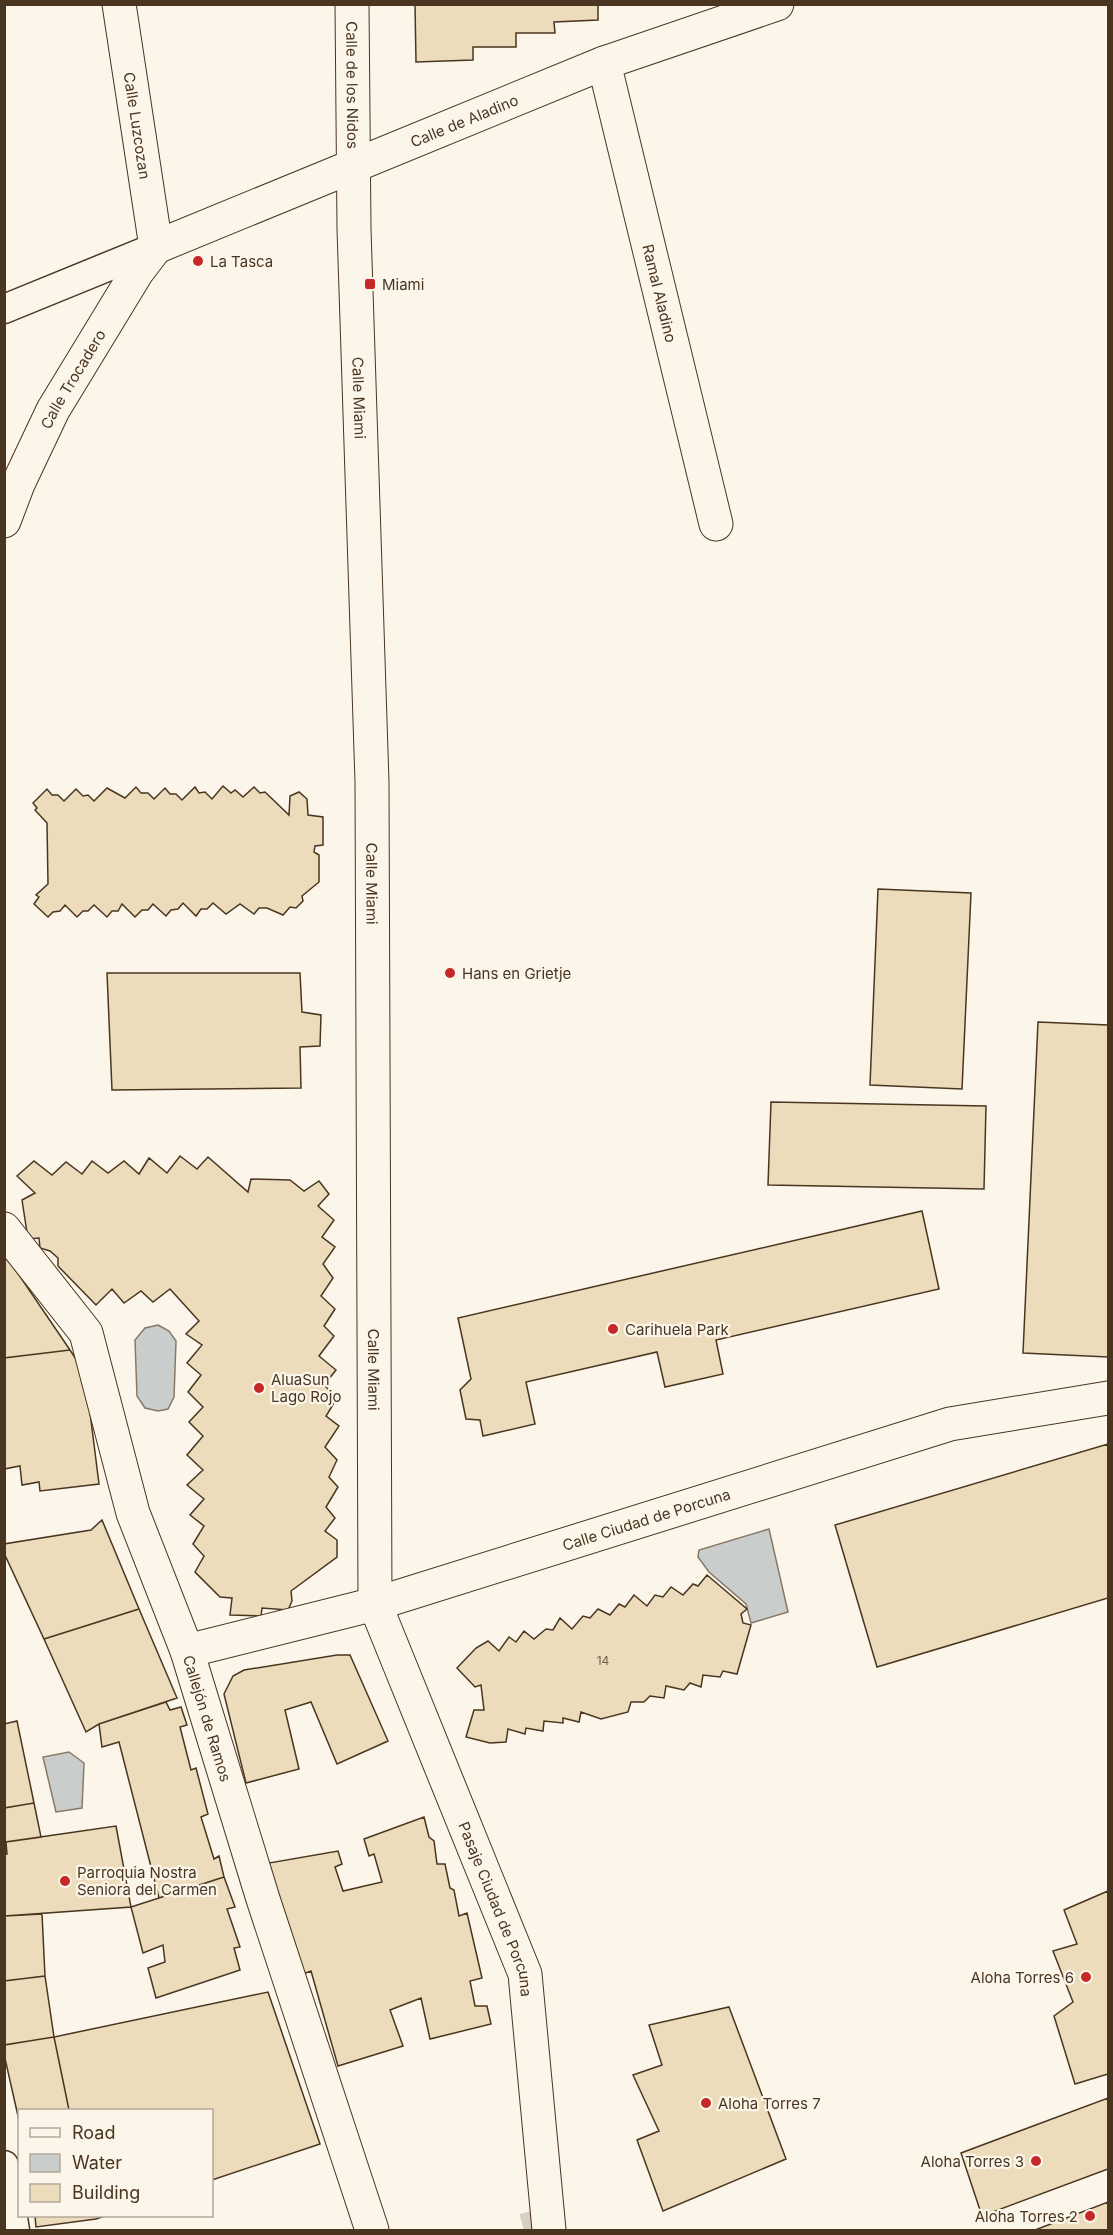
<svg xmlns="http://www.w3.org/2000/svg" width="1113" height="2235" font-family="Inter,sans-serif">
	<style>
		.water { fill: #c9cecd; stroke: #887966; stroke-width: 1.5 }
		.building { fill: #ecdcbc; stroke: #4a3520; stroke-width: 1.5 }
		.lines { fill: none; stroke-linecap: round; stroke-linejoin: round }
		.minor-tunnel { stroke: #d8cfc1; stroke-width: 33; stroke-dasharray: 33 16; stroke-linecap: butt }
		.pedestrian-casing { stroke: #4a3520; stroke-width: 31 }
		.minor-casing { stroke: #4a3520; stroke-width: 35 }
		.pedestrian { stroke: #fbf6e9; stroke-width: 28 }
		.minor { stroke: #fbf6e9; stroke-width: 33 }
		.poi-dot { fill: #c62828; stroke: #fbf6e9; stroke-width: 2 }
		.labels { text-anchor: middle; dominant-baseline: central; stroke-width: 4.5; stroke-linejoin: round; paint-order: stroke }
		.number-label { font-size: 12px; fill: #725f47 }
		.street-label { font-size: 15px; fill: #4a3520; stroke: #fbf6e9 }
		.poi-label { font-size: 15px; fill: #4a3520; stroke: #fbf6e9; text-anchor: start }
	</style>
	<rect width="100%" height="100%" fill="#fbf6e9"/>
	<path class="water" d="M158,1325L169,1331L176,1341L174,1397L168,1409L158,1411L145,1408L137,1396L135,1340L145,1328Z
		M769,1529L788,1612L751,1623L746,1604L709,1572L698,1557L699,1550Z
		M69,1752L84,1763L82,1808L56,1812L43,1757Z"/>
	<path class="building" d="M415,4H598V20L554,22L555,33H516V47H473V60L416,62Z
		M223,786L231,793L235,790L243,797L254,787L260,793L265,792L289,815L290,796L299,792L307,799L308,815L323,817V845L315,846L314,852L319,855V882L302,896L303,901L296,908L290,907L283,915L267,908H259L254,914L240,904L226,914L213,903L207,909H201L196,916L183,903L178,909L171,910L166,916L153,904L148,910H142L135,917L122,904L118,911H112L107,917L94,905L88,911H83L77,917L65,905L60,911L53,912L48,917L34,904L39,897L36,895L48,884L47,823L35,810L37,808L33,803L47,789L52,795H58L64,801L76,789L83,796L88,795L94,801L107,788L125,798L136,787L141,793H148L154,799L165,788L170,794H176L182,800L195,787L199,793L205,792L212,799Z
		M878,889L971,893L962,1089L870,1085Z
		M107,973H300L302,1012L321,1015L320,1046L300,1047L301,1088L112,1090Z
		M1038,1022L1108,1025V1357L1023,1353Z
		M771,1102L986,1106L984,1189L768,1185Z
		M180,1156L197,1169L208,1157L248,1192L251,1179L290,1180L304,1191L319,1181L329,1194L318,1206L334,1220L322,1237L335,1247L323,1264L333,1278L321,1296L335,1309L324,1326L334,1336L319,1356L336,1370L324,1385L337,1398L326,1416L339,1426L325,1447L337,1460L329,1477L338,1487L326,1507L335,1518L325,1531L337,1540V1557L291,1591L292,1601L288,1610L262,1608L261,1616L230,1615L232,1598L220,1597L195,1572L204,1556L193,1544L204,1526L190,1515L204,1499L187,1485L203,1470L187,1455L203,1436L189,1422L203,1407L188,1392L201,1375L187,1363L202,1345L186,1334L199,1321L170,1289L153,1302L141,1291L124,1303L112,1289L96,1305L58,1266V1258L50,1251L40,1248L39,1238L28,1239L22,1200L35,1193L17,1176L34,1161L52,1175L66,1162L82,1174L92,1161L108,1173L124,1161L139,1174L149,1158L167,1173Z
		M922,1211L939,1289L716,1340L723,1374L665,1387L657,1352L526,1382L535,1424L483,1436L480,1420L466,1419L460,1390L471,1379L458,1318Z
		M4,1253L70,1350L4,1358Z
		M70,1350L85,1373L99,1484L40,1491L39,1482L22,1485L20,1466L4,1469V1358Z
		M1108,1444V1598L877,1667L835,1525Z
		M102,1520L139,1609L44,1639L4,1553V1544L91,1530Z
		M707,1575L747,1609L741,1614L743,1623L751,1625L737,1674L723,1671L720,1677L703,1675L701,1687L690,1683L684,1690L666,1686L664,1698L650,1696L644,1702H631L628,1712L601,1719L581,1712L579,1722L563,1718V1723L544,1721L543,1731L526,1728L525,1734L508,1729L506,1742L490,1743L466,1737L474,1710H484L481,1685L475,1687L457,1668L476,1648L488,1641L499,1651L509,1637L516,1642L524,1631L534,1639L546,1629L553,1630L560,1618L572,1629L583,1616L590,1618L598,1609L610,1615L619,1604L625,1607L634,1595L647,1606L655,1595L663,1597L671,1587L683,1595L693,1584L698,1586Z
		M139,1609L177,1698L99,1724L86,1732L44,1639Z
		M337,1655H350L388,1741L337,1764L311,1702L285,1710L299,1769L246,1783L224,1694L233,1676L244,1670Z
		M166,1702L170,1710L181,1707L187,1725L180,1727L191,1770L196,1768L208,1814L201,1817L214,1859L219,1856L224,1877L159,1898L119,1742L102,1747L99,1724Z
		M17,1721L34,1803L4,1808V1724Z
		M34,1803L41,1837L6,1842L7,1854H4V1808Z
		M424,1817L429,1837L434,1841L437,1864H445L450,1888L454,1890L459,1916L467,1913L482,1978L470,1981L475,2006H487L491,2024L430,2039L421,1998L390,2010L403,2046L338,2066L311,1971L303,1974L269,1863L338,1851L342,1864L335,1867L343,1891L382,1882L374,1854L369,1856L364,1839Z
		M116,1826L131,1907L5,1916L4,1921V1854H7L6,1842Z
		M224,1877L235,1907L227,1909L240,1947L234,1948L240,1970L156,1998L148,1968L165,1962L163,1945L143,1953L131,1907Z
		M1108,1891V2074L1075,2084L1054,2016L1073,2002L1053,1951L1077,1944L1064,1910Z
		M42,1914L45,1976L4,1981L5,1916Z
		M45,1976L54,2037L4,2045V1981Z
		M268,1992L320,2144L212,2180V2110H69L54,2037Z
		M729,2007L786,2159L663,2211L637,2140L659,2131L633,2075L662,2065L649,2025Z
		M54,2037L69,2110H20V2125L4,2054V2045Z
		M1108,2098V2169L982,2216L961,2153Z
		M1108,2202V2230H1035Z
		M35,2216H105L96,2219L36,2227Z"/>
	<g class="lines">
		<path class="minor-tunnel" d="M524,2230L548,2223"/>
		<defs>
			<path id="pedestrian" d="M4,309L156,247
				M4,2165L15,2230"/>
			<g id="minor">
				<path id="s1" d="M119,4L156,247"/>
				<path id="s2" d="M352,4L354,229L372,782L375,1604L525,1974L549,2230"/>
				<path id="s3" d="M604,63L716,524"/>
				<path id="s4" d="M156,247L604,63L777,4"/>
				<path id="s5" d="M4,521L18,484L53,410L137,272L156,247"/>
				<path id="s6" d="M4,1229L86,1333L133,1513L187,1651L263,1899L372,2230"/>
				<path id="s7" d="M187,1651L375,1604L950,1424L1108,1398"/>
			</g>
		</defs>
		<use href="#pedestrian" class="pedestrian-casing"/>
		<use href="#minor" class="minor-casing"/>
		<use href="#pedestrian" class="pedestrian"/>
		<use href="#minor" class="minor"/>
	</g>
	<g class="poi-dot">
		<circle cx="198" cy="261" r="6"/>
		<rect x="364" y="278" width="12" height="12" rx="3"/>
		<circle cx="450" cy="973" r="6"/>
		<circle cx="613" cy="1329" r="6"/>
		<circle cx="259" cy="1388" r="6"/>
		<circle cx="65" cy="1881" r="6"/>
		<circle cx="1086" cy="1977" r="6"/>
		<circle cx="706" cy="2103" r="6"/>
		<circle cx="1036" cy="2161" r="6"/>
		<circle cx="1090" cy="2216" r="6"/>
	</g>
	<g class="labels">
		<g class="number-label">
			<text x="603" y="1660">14</text>
		</g>
		<g class="street-label">
			<text stroke="none"><textPath href="#s2" startOffset="81">Calle de los Nidos</textPath></text>
			<text stroke="none"><textPath href="#s4" startOffset="333">Calle de Aladino</textPath></text>
			<text stroke="none"><textPath href="#s1" startOffset="123">Calle Luzcozan</textPath></text>
			<text stroke="none"><textPath href="#s3" startOffset="237">Ramal Aladino</textPath></text>
			<text stroke="none"><textPath href="#s5" startOffset="158">Calle Trocadero</textPath></text>
			<text stroke="none"><textPath href="#s2" startOffset="394">Calle Miami</textPath></text>
			<text stroke="none"><textPath href="#s2" startOffset="880">Calle Miami</textPath></text>
			<text stroke="none"><textPath href="#s2" startOffset="1366">Calle Miami</textPath></text>
			<text stroke="none"><textPath href="#s7" startOffset="478">Calle Ciudad de Porcuna</textPath></text>
			<text stroke="none"><textPath href="#s6" startOffset="537">Callejón de Ramos</textPath></text>
			<text stroke="none"><textPath href="#s2" startOffset="1929">Pasaje Ciudad de Porcuna</textPath></text>
		</g>
		<g class="poi-label">
			<text x="210" y="261">La Tasca</text>
			<text x="382" y="284">Miami</text>
			<text x="462" y="973">Hans en Grietje</text>
			<text x="625" y="1329">Carihuela Park</text>
			<text x="271" y="1379">AluaSun<tspan x="271" dy="17">Lago Rojo</tspan></text>
			<text x="77" y="1872">Parroquia Nostra<tspan x="77" dy="17">Seniora del Carmen</tspan></text>
			<text x="1074" y="1977" text-anchor="end">Aloha Torres 6</text>
			<text x="718" y="2103">Aloha Torres 7</text>
			<text x="1024" y="2161" text-anchor="end">Aloha Torres 3</text>
			<text x="1078" y="2216" text-anchor="end">Aloha Torres 2</text>
		</g>
	</g>
	<rect width="1113" height="2235" fill="none" stroke="#4a3520" stroke-width="12"/>
	<rect x="18" y="2109" width="195" height="108" fill="#fbf6e9" stroke="#b4a999" stroke-width="1.5"/>
	<rect x="30" y="2128" width="30" height="9" fill="#fbf6e9" stroke="#b4a999" stroke-width="1.5"/>
	<text x="72" y="2139" font-size="18" fill="#4a3520">Road</text>
	<rect x="30" y="2154" width="30" height="18" fill="#c9cecd" stroke="#b4a999" stroke-width="1.5"/>
	<text x="72" y="2169" font-size="18" fill="#4a3520">Water</text>
	<rect x="30" y="2184" width="30" height="18" fill="#ecdcbc" stroke="#b4a999" stroke-width="1.5"/>
	<text x="72" y="2199" font-size="18" fill="#4a3520">Building</text>
</svg>
